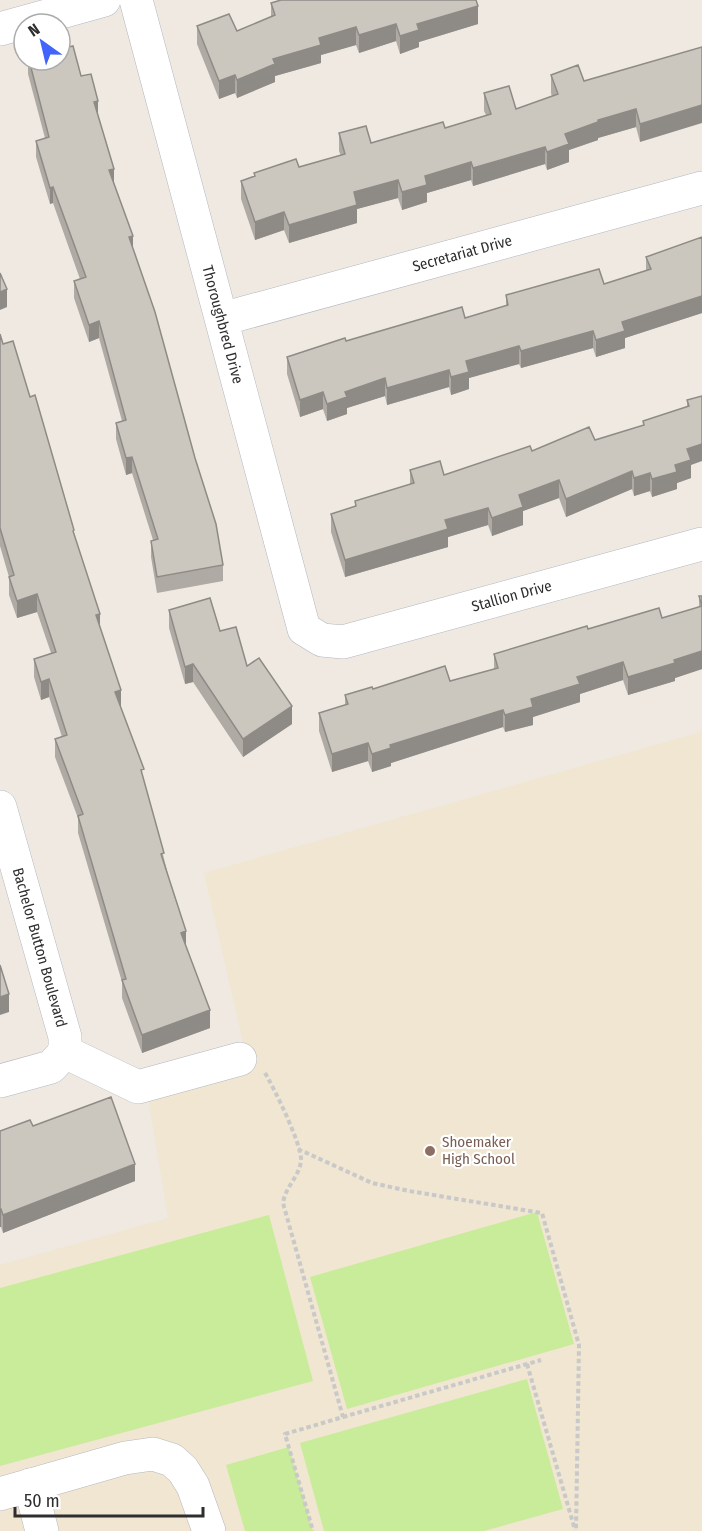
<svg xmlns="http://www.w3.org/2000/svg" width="702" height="1531" font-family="'Fira Sans Condensed',sans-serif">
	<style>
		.education { fill: #f0e6d1 }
		.pitch { fill: #c9ec9a }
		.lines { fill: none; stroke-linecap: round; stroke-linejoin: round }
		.minor-casing { stroke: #b4b7c1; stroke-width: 34 }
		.path { stroke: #c9c9c9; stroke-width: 4; stroke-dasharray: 4.5 3; stroke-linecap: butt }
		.minor { stroke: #fff; stroke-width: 33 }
		.wall { fill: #afaba4 }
		.shaded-wall { fill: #8e8b86 }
		.building { fill: #cbc7bf; stroke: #8e8b86; stroke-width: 1.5 }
		.education-dot { fill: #8d6e63; stroke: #fff; stroke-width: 2 }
		.labels { text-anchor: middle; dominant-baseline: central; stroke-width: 4.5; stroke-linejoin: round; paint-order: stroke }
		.street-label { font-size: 15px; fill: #2e2e2e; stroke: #fff }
		.education-label { font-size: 15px; fill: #785e54; stroke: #fff; text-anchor: start }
	</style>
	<rect width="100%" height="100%" fill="#efe9e1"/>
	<path class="education" d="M701,732L702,1531H0V1265L168,1218L146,1085L244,1046L204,873Z"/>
	<path class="pitch" d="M537,1212L574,1344L347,1409L310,1277Z
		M269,1215L313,1381L0,1466V1288Z
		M527,1379L563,1509L484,1531H324L300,1443Z
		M289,1447L313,1531H245L226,1465Z"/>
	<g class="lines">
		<defs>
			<g id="minor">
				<path id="s1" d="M136,0L304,629L322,640L343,642L702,544"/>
				<path d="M0,29L104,0"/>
				<path id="s2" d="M222,319L702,188"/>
				<path id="s3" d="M0,807L65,1037V1052"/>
				<path d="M65,1052L138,1087L240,1059"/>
				<path d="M0,1081L51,1067L65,1052"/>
				<path d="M30,1485L42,1531"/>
				<path d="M0,1494L125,1458L153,1454L172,1460L183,1470L193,1486L209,1531"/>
			</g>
		</defs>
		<use href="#minor" class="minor-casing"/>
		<path class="path" d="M265,1073C274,1088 302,1145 301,1160C300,1176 285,1187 283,1203L343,1417L285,1434L313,1531
			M298,1149L372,1183L409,1191L542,1213L579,1345L576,1531
			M527,1364L575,1530
			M343,1417L541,1360"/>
		<use href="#minor" class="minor"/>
	</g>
	<path class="wall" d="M271,3L478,24L419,42V47L400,54L396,41L359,53L356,45L321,55V63L275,76V82L237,98L235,93L219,99L197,44V26L237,31L271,17Z
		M702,47L640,142L636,127L598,138V140L569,150V162L547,170L545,164L473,186L471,180L427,193V202L402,210L398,198L357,209V223L289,243L284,230L255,240L241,199V181L254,176V173L299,167L341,156L339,151V133L371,143L445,128L486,115L484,111V93L516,109L552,97L551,93V75L584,81Z
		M28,60H60L81,76L98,115L114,183L223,565V581L157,593L151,557V541L153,540L132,473L126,475L116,439V423L122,421L99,338L89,342L74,298V281L80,279L53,203L50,204L36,157V141L45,138L28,74Z
		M702,237V313L625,338V348L596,357L593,348L521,368L519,364L469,378V389L451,395L449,387L387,405L385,396L347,408V414L327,421L323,409L300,417L287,374V357L346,341L465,318L506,306V295L604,284L646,270V257Z
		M0,334L3,344L30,397L74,536L100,627L121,708L144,780L186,945L210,1028L142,1053L122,998V982L78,833V818L55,757V739L62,737L49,697L41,700L34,677V659L51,653L37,612L17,618L9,595V577L0,546Z
		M702,396L691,465V478L677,483V489L652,497L650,491L634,496L632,489L566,517L559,498L523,511V525L492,536L488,525L448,537V547L345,577L331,532V514L355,507V501L410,484V470L444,475L532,451L595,440L643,426V421L687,407V400Z
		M699,596H702V669L675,678V681L628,695L623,680L580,694V702L533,717V725L505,732L503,727L391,763V766L372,772L368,761L332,772L319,731V713L345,705V695L373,689L450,681L494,669V654L588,629L662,618L699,607Z
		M169,610L220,631L292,724L243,757L193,682L185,684L169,628Z
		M33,1126L135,1181L3,1233L1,1227H0V1131Z"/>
	<path class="shaded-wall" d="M478,6V24L419,42V47L400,54V36L417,24Z
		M396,24V41L359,53V35Z
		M356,27V45L321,55V63L275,76V82L237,98V80L273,59L319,38Z
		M235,75V93L219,99V81Z
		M98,101V117L94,102Z
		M702,105V123L640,142V124Z
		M636,109V127L598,138V140L569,150V162L547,170V152L565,134L598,120Z
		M545,147V164L473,186V168Z
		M471,162V180L427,193V202L402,210V192L425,176Z
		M114,169V185L109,170Z
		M398,180V198L357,209V223L289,243V225L354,192Z
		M53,187V203L50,204V188Z
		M284,212V230L255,240V222Z
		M133,236V252L129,237Z
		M7,289V307L0,310V292Z
		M702,296V313L625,338V348L596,357V340L622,322Z
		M99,321V338L89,342V325Z
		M593,331V348L521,368V351Z
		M519,346V364L469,378V389L451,395V377L466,361Z
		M449,370V387L387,405V388Z
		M385,378V396L347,408V414L327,421V404L345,392Z
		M323,392V409L300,417V400Z
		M702,444V461L691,465V478L677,483V489L652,497V479L675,465L687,449Z
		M132,457V473L126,475V458Z
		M632,471V489L566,517V499Z
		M650,473V491L634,496V478Z
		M559,480V498L523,511V525L492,536V518L519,495Z
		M488,508V525L448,537V547L345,577V560L445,520Z
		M37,594V612L17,618V601Z
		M100,614V631L96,615Z
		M702,651V669L675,678V681L628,695V677L674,660Z
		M623,662V680L580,694V702L533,717V725L505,732V715L531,699L577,677Z
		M193,664V682L185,684V667Z
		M49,679V697L41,700V682Z
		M121,690V708L115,692Z
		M292,706V724L243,757V739Z
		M503,710V727L391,763V766L372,772V754L390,745Z
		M368,743V761L332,772V754Z
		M186,931V949L181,933Z
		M9,994V1012L0,1015V997Z
		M210,1010V1028L142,1053V1035Z
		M135,1164V1181L3,1233V1215Z
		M0,1209H1V1227H0Z"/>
	<path class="building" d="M281,0H476L478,6L417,24L419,30L400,36L396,24L359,35L356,27L319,38L321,45L273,59L275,64L237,80L235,75L219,81L197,26L229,14L237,31L275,15L271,3Z
		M73,46L81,76L91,74L98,101L94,102L114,169L109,170L133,236L129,237L155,312L195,458L216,524L223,565L157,577L151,541L158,539L132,457L126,458L116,423L126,420L99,321L89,325L74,281L86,277L53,187L50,188L36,141L49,137L29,60H60V49Z
		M702,47V105L640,124L636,109L598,120V122L565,134L569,144L547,152L545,147L473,168L471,162L425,176L427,185L402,192L398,180L354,192L357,205L289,225L284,212L255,222L241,181L255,176L254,173L296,159L299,167L345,154L339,133L366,126L371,143L443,122L445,128L491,114L484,93L509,86L516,109L558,94L551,75L578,65L584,81Z
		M702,237V296L622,322L625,331L596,340L593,331L521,351L519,346L466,361L469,372L451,377L449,370L387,388L385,378L345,392L347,397L327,404L323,392L300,400L287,357L345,338L346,341L462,307L465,318L508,305L506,295L599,269L604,284L651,269L646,257Z
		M0,273L7,289L0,292Z
		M0,334L3,344L13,341L30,397L35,395L74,530L73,531L100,614L96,615L121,690L115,692L144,769L141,770L164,853L161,854L186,931L181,933L210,1010L142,1035L122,980L126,979L78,816L83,814L55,739L67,735L49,679L41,682L34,659L56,652L37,594L17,601L9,577L14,575L0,528Z
		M702,396V444L687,449L691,460L675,465L677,472L652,479L650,473L634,478L632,471L566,499L559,480L519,495L523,507L492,518L488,508L445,520L448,529L345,560L331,514L356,506L355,501L414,483L410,470L440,461L444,475L530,446L532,451L589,427L595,440L644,425L643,421L689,406L687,400Z
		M699,596H702V651L674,660L675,663L628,677L623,662L577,677L580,684L531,699L533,707L505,715L503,710L390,745L391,748L372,754L368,743L332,754L319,713L348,704L345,695L372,687L373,689L445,666L450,681L498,668L494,654L587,626L588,629L659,608L662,618L702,606Z
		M210,598L220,631L236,627L247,666L259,658L292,706L243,739L193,664L185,667L169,610Z
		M0,965L9,994L0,997Z
		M111,1097L135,1164L3,1215L1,1209H0V1131L30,1120L33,1126Z"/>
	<circle class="education-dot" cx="430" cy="1151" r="6"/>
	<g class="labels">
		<g class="street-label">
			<text stroke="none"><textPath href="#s2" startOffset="249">Secretariat Drive</textPath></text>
			<text stroke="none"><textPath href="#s1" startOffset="336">Thoroughbred Drive</textPath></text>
			<text stroke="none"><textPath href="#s1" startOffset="868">Stallion Drive</textPath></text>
			<text stroke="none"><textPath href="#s3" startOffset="146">Bachelor Button Boulevard</textPath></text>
		</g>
		<g class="education-label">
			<text x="442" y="1142">Shoemaker<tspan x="442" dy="17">High School</tspan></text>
		</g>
	</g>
	<g transform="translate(42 42) rotate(326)"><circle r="28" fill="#ffffff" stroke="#ababab" stroke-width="1.5"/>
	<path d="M0-4.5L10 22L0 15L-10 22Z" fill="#4264fb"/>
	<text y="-9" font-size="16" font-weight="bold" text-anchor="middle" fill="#2e2e2e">N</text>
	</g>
	<path d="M15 1507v9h188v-9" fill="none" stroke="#2e2e2e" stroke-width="3"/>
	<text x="24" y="1507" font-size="18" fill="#2e2e2e" stroke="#ffffff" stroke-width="4.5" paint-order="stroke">50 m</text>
</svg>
